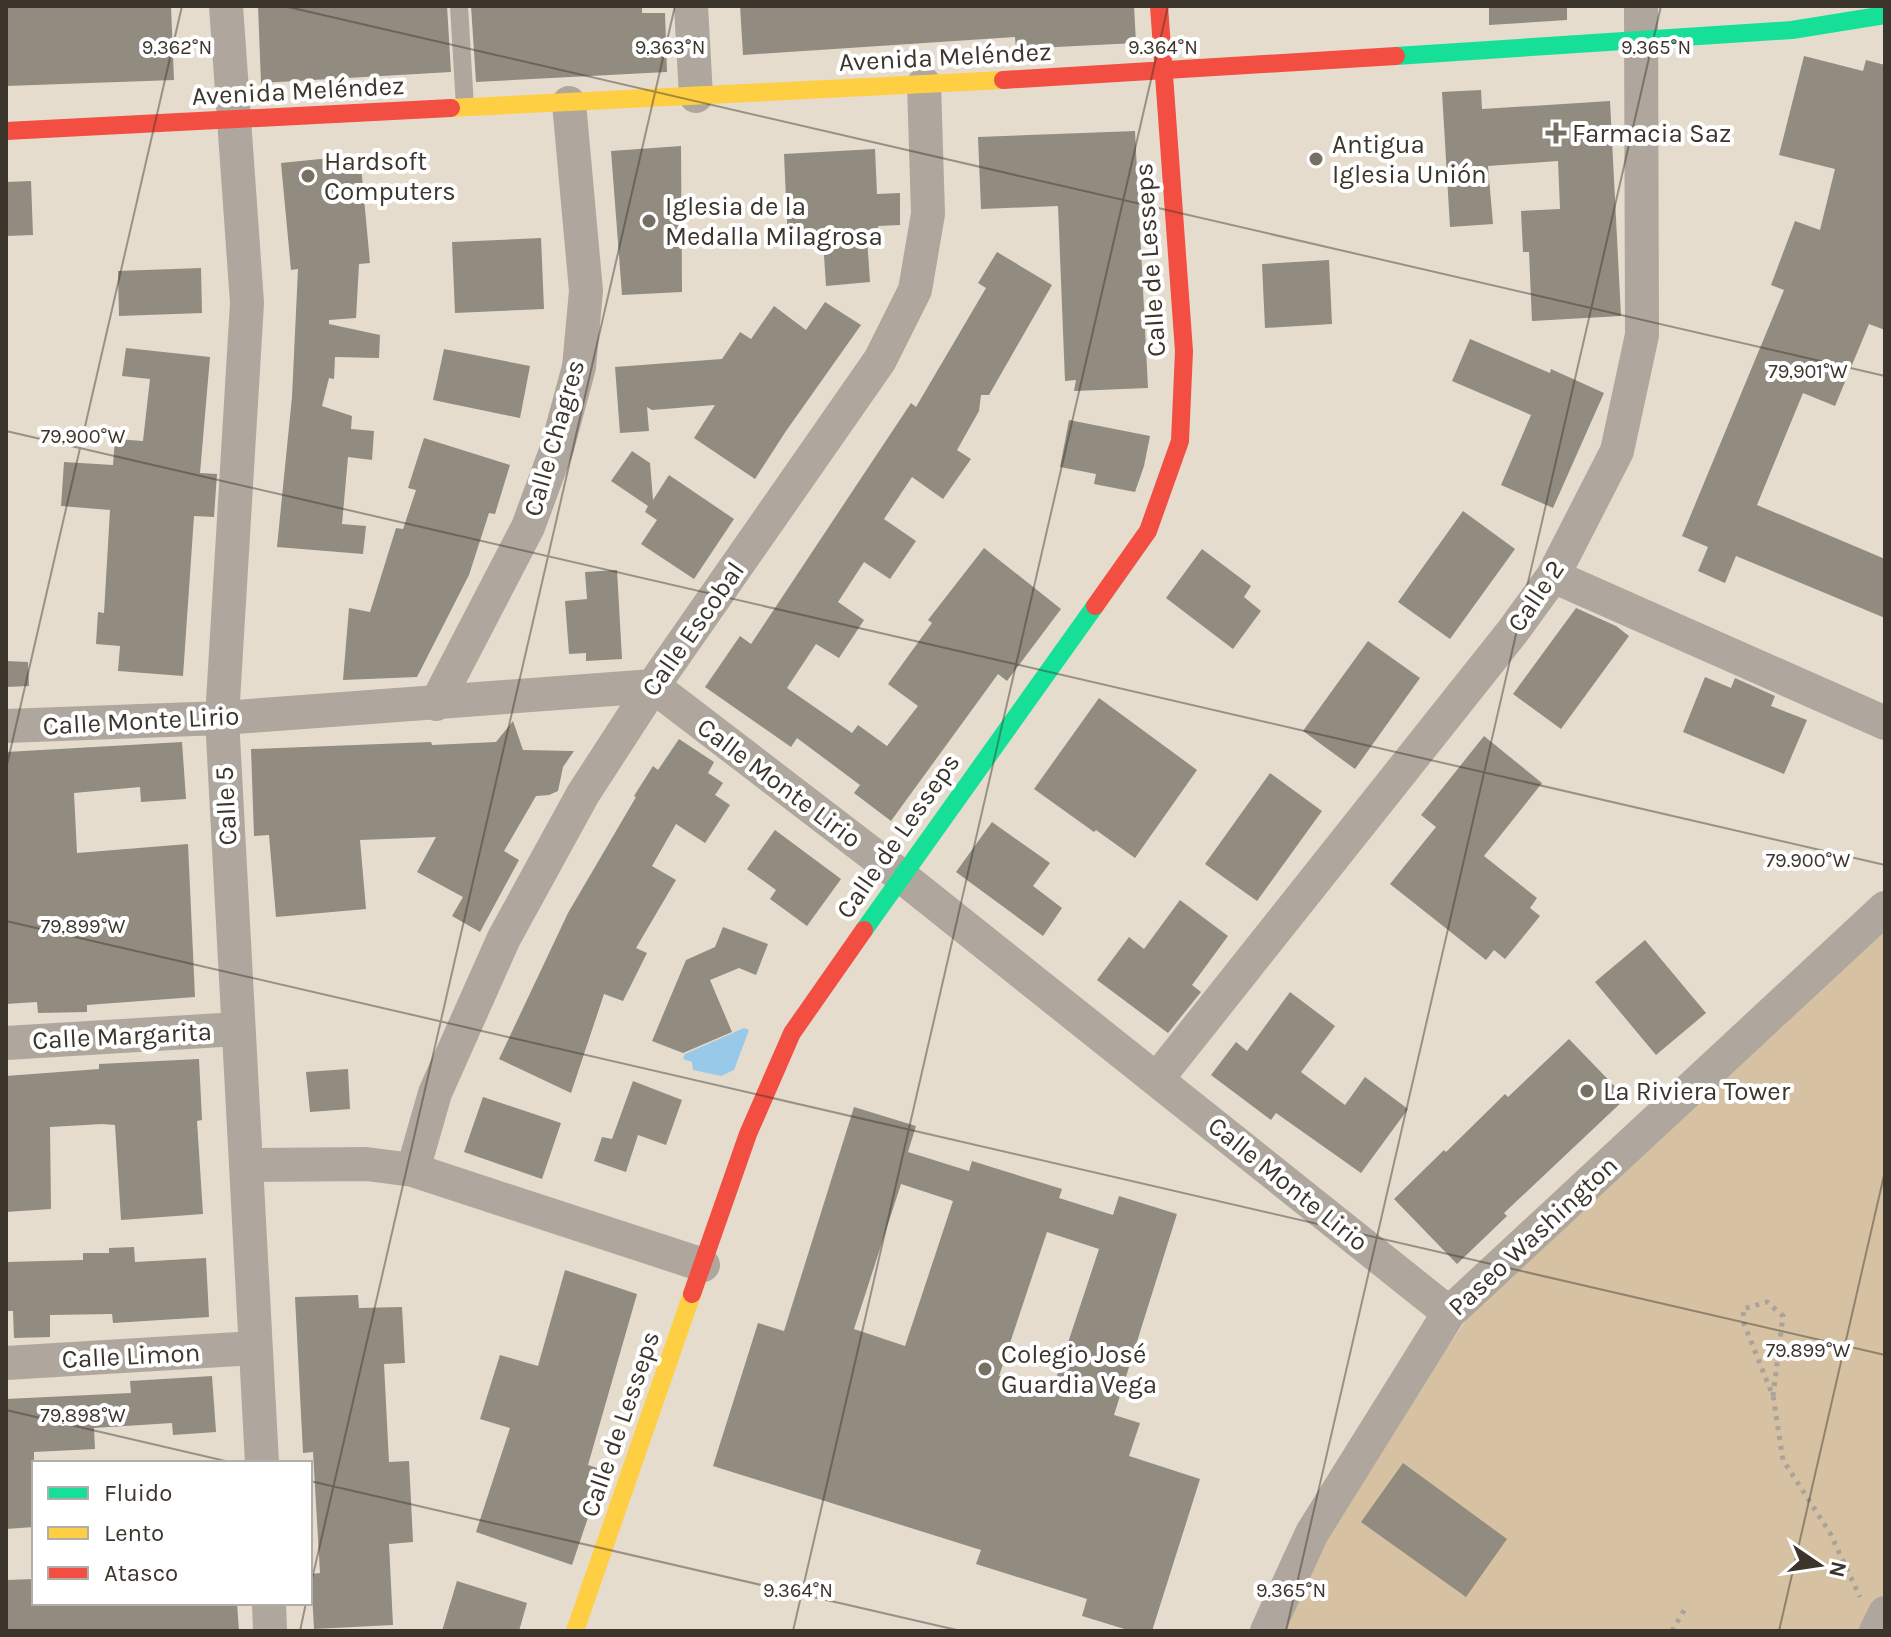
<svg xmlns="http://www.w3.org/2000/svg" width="1891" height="1637" font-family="Karla,sans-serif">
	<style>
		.green { fill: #d6c2a3 }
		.water { fill: #98c9e8 }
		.building { fill: #918b80; fill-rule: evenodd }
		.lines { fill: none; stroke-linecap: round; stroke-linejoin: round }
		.path { stroke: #aaa39a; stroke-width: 5; stroke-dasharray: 4 6; stroke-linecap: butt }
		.lane { stroke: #afa79d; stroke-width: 18 }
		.street { stroke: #afa79d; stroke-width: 34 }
		.fast { stroke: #16e098; stroke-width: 18 }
		.slow { stroke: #ffcf43; stroke-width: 18 }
		.jam { stroke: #f24e42; stroke-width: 18 }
		.ticks { fill: none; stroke: #3b352b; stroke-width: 2; stroke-opacity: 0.45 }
		.poi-dot { fill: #766f64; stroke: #fff; stroke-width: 3 }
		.labels { text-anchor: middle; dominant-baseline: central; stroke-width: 8; stroke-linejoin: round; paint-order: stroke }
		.street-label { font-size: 26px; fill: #3b352b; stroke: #fff }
		.poi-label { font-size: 26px; fill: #3b352b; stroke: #fff; text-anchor: start }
		.ticks-label { font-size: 20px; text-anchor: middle; fill: #3b352b; stroke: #fff; stroke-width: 8; stroke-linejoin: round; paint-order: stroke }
	</style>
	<rect width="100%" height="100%" fill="#e5dcce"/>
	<path class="green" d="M1885,925V1631H1282L1324,1532L1466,1320Z"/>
	<path class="water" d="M744,1028L749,1030L734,1070L721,1076L693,1070L692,1062L683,1059L685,1054Z"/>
	<path class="building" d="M6,6H171L174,80L6,86Z
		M258,6H447L451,72L261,83Z
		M471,6H642V13H665L667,72L476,82Z
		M740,6H1134L1136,43L1016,49L1015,37L743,55Z
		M1489,6H1567V20L1489,25Z
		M1804,56L1863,71L1866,60L1885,65V330L1869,324L1835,406L1803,393L1757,505L1885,559V618L1736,556L1725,583L1698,571L1708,547L1682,536L1784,290L1771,285L1795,221L1820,230L1835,169L1779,155Z
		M1481,90L1482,109L1610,101L1621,316L1532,321L1529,252H1523L1521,211L1560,209L1558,161L1488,166L1493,224L1450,227L1442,92Z
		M1135,131L1148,388L1074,391L1076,380L1065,381L1058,206L981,209L978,137Z
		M681,146L682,292L622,295L611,151Z
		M875,149L877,194L900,193V225L878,226L879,237L867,238L870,282L826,286L823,240L788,242L784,154Z
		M360,155L370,263L359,264L356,318L329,320V324L380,335L379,358L335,357L334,379L329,378L322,406L352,416L351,429L374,431L372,460L348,457L342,524L366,526L363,554L277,547L292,397L298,269L291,270L281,163Z
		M31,181L33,235L6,236V182Z
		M541,238L544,309L455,313L452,242Z
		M997,252L1052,285L989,395H981L979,411L957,450L971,459L943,499L912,477L884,519L916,541L890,579L864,562L838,602L864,620L839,658L816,644L787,688L852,733L858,725L887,746L918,706L888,684L932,623L928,620L984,548L1061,609L1007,681L998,674L891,821L854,793L860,785L797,738L791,747L705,687L740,636L751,644L911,403L916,407L986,288L978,283Z
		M1329,260L1332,324L1265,328L1262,264Z
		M201,268L202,313L119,316L118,271Z
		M825,302L861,325L786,431L755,479L694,438L715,405L652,410L647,407L649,431L620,433L615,367L722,359L740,332L751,339L774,306L806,330Z
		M1470,339L1550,373L1551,369L1604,393L1553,508L1501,485L1531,415L1452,381Z
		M126,348L210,357L200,473L217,474L214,517L194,516L183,676L118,671L120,646L96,644L98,612L104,613L110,510L61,506L64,462L113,465L115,439L143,441L150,379L122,376Z
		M444,349L530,366L520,418L433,400Z
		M1069,420L1150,436L1144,466L1135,492L1094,484L1096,474L1060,467Z
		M424,438L510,465L495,514L489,513L469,575L417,677L343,680L349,608L370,612L396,528L403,529L416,490L408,488Z
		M632,451L650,463L653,500L669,475L734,519L694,579L641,544L657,520L645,512L648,506L611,481Z
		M1463,511L1515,549L1450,639L1398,602Z
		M1202,549L1251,586L1244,597L1261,611L1233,649L1166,598Z
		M617,570L622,659L586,661V653L569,654L565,601L587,599L585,572Z
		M1576,608L1616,626L1629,636L1561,729L1513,694Z
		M1368,641L1420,678L1355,769L1303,731Z
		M6,661L28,662L29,686L6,687Z
		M1705,677L1731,688L1735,678L1775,696L1771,706L1807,720L1784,774L1683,732Z
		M1099,698L1197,770L1135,858L1096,830L1094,832L1034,789Z
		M513,721L523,750L574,751L563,767L558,791L549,795L536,796L504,851L519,860L480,932L452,916L463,897L417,872L436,837L360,840L366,909L276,917L269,835L254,836L251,749L431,742L432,745L496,742Z
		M1484,736L1542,783L1484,856L1537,898L1530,908L1540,916L1505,959L1494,950L1486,960L1390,884L1436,827L1421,815Z
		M679,739L714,762L708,773L723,783L715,795L730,805L705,843L676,824L652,866L676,880L636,948L647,953L623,1001L604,994L571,1093L499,1059L568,913L636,797L634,796L653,766L658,770Z
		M182,742L186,799L141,802L140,787L74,793L77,853L188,844L195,997L87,1005V1012L38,1013L37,1002L6,1004V752Z
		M1270,773L1322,811L1257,901L1205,864Z
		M992,822L1050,863L1033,886L1062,908L1043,936L956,872Z
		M775,830L841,879L807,926L770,899L776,890L747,869Z
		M1180,900L1228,936L1192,985L1201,992L1168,1033L1097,980L1129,937L1144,949Z
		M723,927L768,944L756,975L739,968L710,980L732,1032L683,1053L652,1041L686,960L715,947Z
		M1645,940L1706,1013L1656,1055L1595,982Z
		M1290,992L1335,1026L1301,1072L1345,1105L1365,1077L1408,1109L1361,1173L1276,1113L1271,1120L1211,1075L1236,1042L1247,1051Z
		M1569,1039L1626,1098L1504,1213L1507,1216L1457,1264L1394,1199L1444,1150L1446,1152L1505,1094L1508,1097Z
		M199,1059L202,1120L197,1121L203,1214L121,1220L115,1125L102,1124L50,1127L51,1209L6,1212V1076L99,1069V1064Z
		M348,1069L350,1109L310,1112L306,1072Z
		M633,1081L682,1100L666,1145L638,1135L626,1172L594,1161L602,1137L612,1139Z
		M483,1097L561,1123L542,1179L464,1152Z
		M854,1107L916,1126L908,1152L969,1171L972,1161L1062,1189L1059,1198L1113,1215L1119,1196L1177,1214L1114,1415L1140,1423L1129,1456L1200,1479L1152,1631H1131L1082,1616L1087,1599L976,1564L981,1550L713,1466L758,1323L784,1331ZM901,1184L953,1201L905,1346L854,1329ZM1047,1232L1099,1249L1051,1394L999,1376Z
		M134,1247L135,1262L206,1258L209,1317L113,1323L112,1314L50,1315V1337L14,1338L13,1311H6V1262L83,1260V1253H109V1248Z
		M565,1270L637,1294L588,1465L604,1470L572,1565L476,1532L510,1428L480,1419L500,1355L538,1366Z
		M358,1295L359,1308L402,1307L405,1363L384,1364L389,1462L409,1461L413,1542L389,1544L393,1625L314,1629L311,1574L320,1573L313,1452L303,1453L295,1297Z
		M212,1376L216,1432L173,1435L172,1423L94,1428L95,1449L34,1452V1527L6,1529V1399L131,1393L130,1381Z
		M1403,1463L1507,1539L1466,1597L1361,1522Z
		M34,1579V1603H237L239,1631H6V1580Z
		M457,1581L527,1603L519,1631H442Z"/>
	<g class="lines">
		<path class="path" d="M1773,1396L1783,1316L1767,1302L1743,1309L1744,1324L1773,1396L1783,1460L1830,1533L1860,1597
			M1672,1631L1686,1607"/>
		<path class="lane" d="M459,6L465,107"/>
		<path class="street" d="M226,6L247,303L222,718L262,1463
			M691,6L696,96
			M1553,576L1885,723
			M436,704L528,527L557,448L579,367L586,291L569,103
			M6,726L222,718L653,686L901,876L1449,1313
			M6,1043L238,1029
			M1157,1079L1513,631L1553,576L1617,451L1642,335L1641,6
			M246,1165L366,1164L413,1170L703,1265
			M413,1170L435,1093L504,938L583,794L653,686L880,360L915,290L928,214L924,84
			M6,1363L255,1348
			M269,1603L270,1631
			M1267,1631L1312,1533L1449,1313L1885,908
			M1876,1631L1885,1613"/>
		<path class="fast" d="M1396,56L1792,30L1885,15
			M864,930L1095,606"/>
		<path class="slow" d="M451,108L1003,80
			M575,1631L692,1294"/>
		<path class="jam" d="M1003,80L1396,56
			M6,131L451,108
			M1095,606L1148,531L1180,441L1184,351L1159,6
			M692,1294L748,1134L792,1033L864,930"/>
	</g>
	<path class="ticks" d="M284,6L1885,376M6,431L1885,865M6,769L182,6M6,921L1885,1355M6,1410L234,1463M310,1481L961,1631M310,1588L675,6M300,1631L306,1603M793,1631L1168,6M1286,1631L1661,6M1779,1631L1885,1171"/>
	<g class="poi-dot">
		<path d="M1552 121h8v8h8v8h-8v8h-8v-8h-8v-8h8z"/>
		<circle cx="1316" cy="159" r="8"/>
		<circle cx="308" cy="176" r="8"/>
		<circle cx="649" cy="221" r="8"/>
		<circle cx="1587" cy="1091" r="8"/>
		<circle cx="985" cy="1369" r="8"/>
	</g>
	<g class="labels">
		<g class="street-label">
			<text transform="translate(945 57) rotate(-3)">Avenida Meléndez</text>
			<text transform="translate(298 91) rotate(-3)">Avenida Meléndez</text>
			<text transform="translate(1150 260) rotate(-94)">Calle de Lesseps</text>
			<text transform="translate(554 438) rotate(-74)">Calle Chagres</text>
			<text transform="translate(1536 596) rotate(-56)">Calle 2</text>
			<text transform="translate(693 629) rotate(-55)">Calle Escobal</text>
			<text transform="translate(141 721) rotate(-3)">Calle Monte Lirio</text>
			<text transform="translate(779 783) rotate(37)">Calle Monte Lirio</text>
			<text transform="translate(226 806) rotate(-93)">Calle 5</text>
			<text transform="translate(898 836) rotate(-55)">Calle de Lesseps</text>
			<text transform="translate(122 1036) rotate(-3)">Calle Margarita</text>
			<text transform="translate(1288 1184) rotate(39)">Calle Monte Lirio</text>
			<text transform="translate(1533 1236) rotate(-43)">Paseo Washington</text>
			<text transform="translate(131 1356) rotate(-3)">Calle Limon</text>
			<text transform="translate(620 1424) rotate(-71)">Calle de Lesseps</text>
		</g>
		<g class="poi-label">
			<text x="1572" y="133">Farmacia Saz</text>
			<text x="1332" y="144">Antigua<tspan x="1332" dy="30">Iglesia Unión</tspan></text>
			<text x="324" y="161">Hardsoft<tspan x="324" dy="30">Computers</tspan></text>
			<text x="665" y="206">Iglesia de la<tspan x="665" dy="30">Medalla Milagrosa</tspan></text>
			<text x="1603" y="1091">La Riviera Tower</text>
			<text x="1001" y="1354">Colegio José<tspan x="1001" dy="30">Guardia Vega</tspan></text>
		</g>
	</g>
	<g class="ticks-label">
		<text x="177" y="54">9.362°N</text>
		<text x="670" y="54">9.363°N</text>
		<text x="1163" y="54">9.364°N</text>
		<text x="1656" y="54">9.365°N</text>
		<text x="1808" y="378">79.901°W</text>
		<text x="83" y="443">79.900°W</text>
		<text x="1808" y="867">79.900°W</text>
		<text x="83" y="933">79.899°W</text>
		<text x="1808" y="1357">79.899°W</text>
		<text x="83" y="1422">79.898°W</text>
		<text x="798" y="1597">9.364°N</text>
		<text x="1291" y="1597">9.365°N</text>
	</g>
	<rect width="1891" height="1637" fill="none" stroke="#3b352b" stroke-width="16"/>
	<rect x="32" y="1461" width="280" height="144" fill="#ffffff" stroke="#b1aeaa" stroke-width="2"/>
	<rect x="48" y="1487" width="40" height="12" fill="#16e098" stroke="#b1aeaa" stroke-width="2"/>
	<text x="104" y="1501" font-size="24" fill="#3b352b">Fluido</text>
	<rect x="48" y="1527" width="40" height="12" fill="#ffcf43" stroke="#b1aeaa" stroke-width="2"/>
	<text x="104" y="1541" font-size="24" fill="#3b352b">Lento</text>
	<rect x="48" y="1567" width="40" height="12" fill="#f24e42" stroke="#b1aeaa" stroke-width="2"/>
	<text x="104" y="1581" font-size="24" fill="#3b352b">Atasco</text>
	<g transform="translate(1819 1565) rotate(103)" stroke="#ffffff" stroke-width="6" paint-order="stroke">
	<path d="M0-6L14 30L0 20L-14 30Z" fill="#3b352b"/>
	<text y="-12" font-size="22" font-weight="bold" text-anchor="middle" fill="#3b352b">N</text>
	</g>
</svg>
